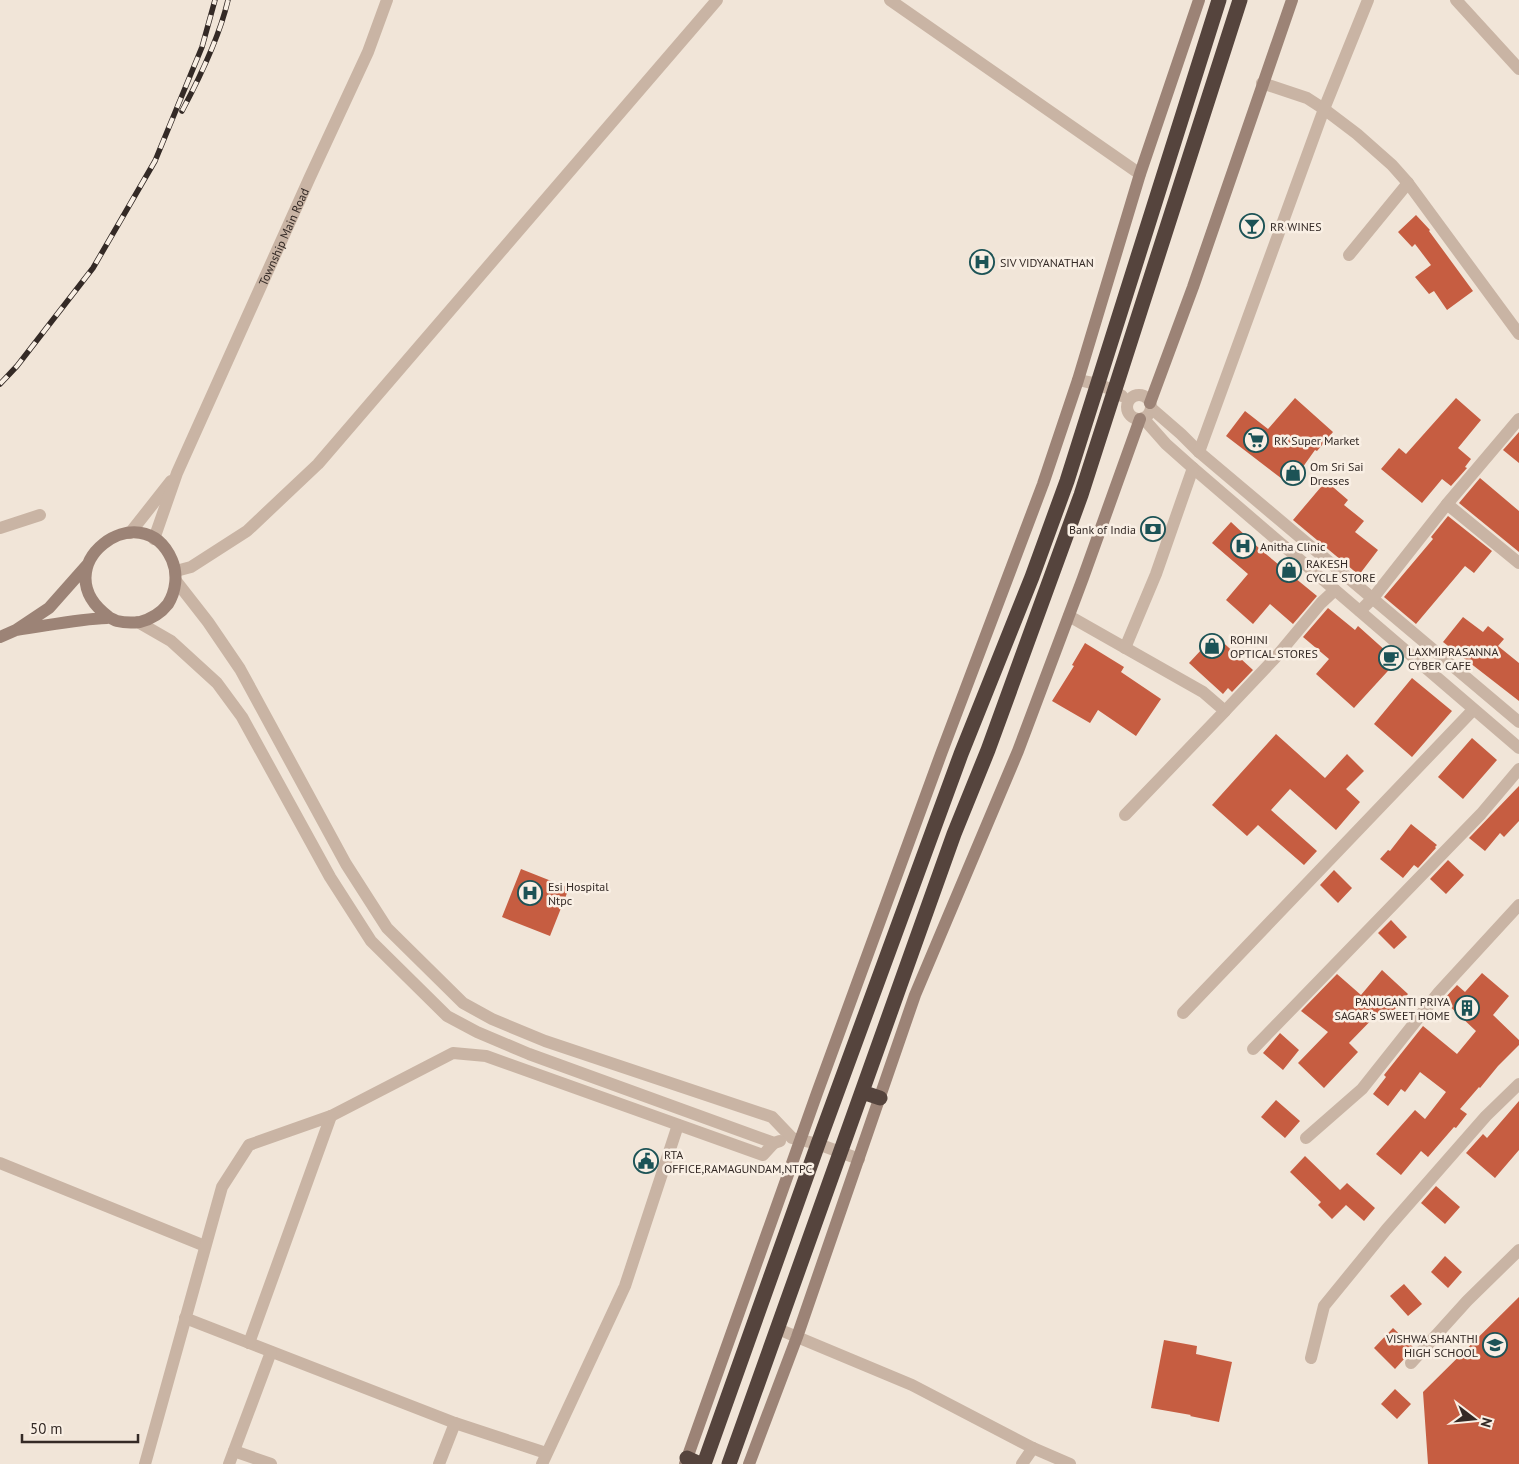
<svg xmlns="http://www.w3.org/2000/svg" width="1519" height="1464" font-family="'PT Sans',sans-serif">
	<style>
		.building { fill: #c65d41 }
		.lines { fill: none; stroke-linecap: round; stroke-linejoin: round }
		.street { stroke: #c9b4a4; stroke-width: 12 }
		.secondary { stroke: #9c8376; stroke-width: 12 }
		.highway { stroke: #55443d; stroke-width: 15 }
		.rail-casing { stroke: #342a26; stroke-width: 5.5 }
		.rail { stroke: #f9efe4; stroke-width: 4; stroke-dasharray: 11; stroke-linecap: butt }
		.labels { text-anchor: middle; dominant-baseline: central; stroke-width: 5; stroke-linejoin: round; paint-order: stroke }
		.poi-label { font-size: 12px; fill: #342a26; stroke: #f9efe4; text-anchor: start }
		.street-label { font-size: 12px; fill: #342a26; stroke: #f9efe4 }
	</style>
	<rect width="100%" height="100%" fill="#f1e5d8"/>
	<path class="building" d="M1416,215L1430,230L1429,231L1473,291L1447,310L1434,291L1429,294L1415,277L1431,265L1415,244L1412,247L1398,232Z
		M1295,398L1333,432L1317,451L1315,450L1290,485L1226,436L1245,411L1268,429Z
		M1456,398L1481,420L1458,448L1471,459L1465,467L1467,468L1451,486L1442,479L1422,503L1381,469L1399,448L1406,454Z
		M1519,432V463L1503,450Z
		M1480,478L1519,511V552L1459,503Z
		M1326,481L1348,500L1344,505L1364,521L1355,532L1378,550L1359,575L1293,520Z
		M1448,516L1492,551L1474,573L1465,566L1416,624L1384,597L1433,539L1431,537Z
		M1231,522L1261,550L1317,596L1293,624L1270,604L1253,624L1226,600L1248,574L1212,543Z
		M1328,608L1355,630L1358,626L1397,661L1354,708L1316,674L1329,659L1303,637Z
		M1463,617L1483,632L1488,626L1504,639L1498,646L1519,663V701L1443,642Z
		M1215,635L1253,670L1232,692L1228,688L1223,694L1189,663Z
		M1085,643L1124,667L1121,672L1161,699L1136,736L1098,710L1090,723L1052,701L1074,666L1072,665Z
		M1412,678L1452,711L1412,757L1374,724Z
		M1276,734L1325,778L1347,754L1364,771L1346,789L1360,802L1336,830L1290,789L1271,810L1317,851L1304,865L1258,825L1247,836L1212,805Z
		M1472,738L1497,760L1463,799L1438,777Z
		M1519,786V821L1504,837L1500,833L1485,851L1469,838Z
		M1411,824L1437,845L1435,847L1436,848L1418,868L1414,865L1403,878L1380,859L1388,850L1390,851Z
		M1448,860L1464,875L1446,894L1430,879Z
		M521,869L569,888L550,936L502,917Z
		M1334,870L1352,888L1338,903L1320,885Z
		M1391,920L1407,937L1394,949L1378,933Z
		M1382,970L1408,994L1389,1016L1381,1010L1349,1043L1358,1052L1324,1088L1298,1063L1328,1032L1301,1011L1337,974L1361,995Z
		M1482,973L1509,996L1493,1015L1519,1040V1045L1498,1066L1480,1088L1479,1087L1460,1109L1467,1114L1456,1128L1454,1127L1428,1157L1421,1151L1401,1175L1376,1154L1415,1110L1425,1119L1446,1092L1420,1072L1405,1092L1401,1089L1388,1106L1373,1094L1386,1077L1384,1075L1423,1026L1457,1054L1476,1031L1443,1000L1457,985L1465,992Z
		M1280,1033L1299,1050L1283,1070L1263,1053Z
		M1276,1100L1300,1121L1285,1138L1261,1117Z
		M1519,1101V1150L1495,1178L1466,1153L1483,1134L1487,1138Z
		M1305,1156L1340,1190L1347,1183L1375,1208L1364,1221L1346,1205L1332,1219L1318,1205L1321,1202L1290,1172Z
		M1436,1186L1460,1207L1445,1224L1421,1203Z
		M1445,1256L1462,1272L1448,1288L1431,1272Z
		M1404,1284L1422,1304L1408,1316L1390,1296Z
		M1519,1297V1464H1428L1423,1392Z
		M1393,1328L1414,1348L1395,1369L1374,1348Z
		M1164,1340L1197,1346L1196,1354L1232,1362L1219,1422L1190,1416L1191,1415L1151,1408Z
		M1395,1389L1411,1404L1397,1419L1381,1404Z"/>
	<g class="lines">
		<g class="street">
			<path d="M890,0L1140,174"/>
			<path d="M1456,0L1519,69"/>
			<path d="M1262,83L1307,98L1324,109L1357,134L1392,165L1408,183L1519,334"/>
			<path d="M1349,255L1408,183"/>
			<path d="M1078,380C1094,383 1108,386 1122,396"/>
			<circle cx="1139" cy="407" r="12"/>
			<path d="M1151,408L1181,434L1199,452L1519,722"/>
			<path d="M1143,418L1166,444L1193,468L1519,748"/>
			<path d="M1199,452L1324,109L1368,0"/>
			<path d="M1447,504L1519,563"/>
			<path d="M0,528L40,515"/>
			<path d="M130,533L171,481"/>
			<path id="s1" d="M154,539L177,473L310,177L368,52L387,0"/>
			<path d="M176,571L191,567L247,531L318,464L717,0"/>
			<path d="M176,581L208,622L240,669L346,864L387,928L463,1003L492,1019L545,1041L772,1117L792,1138L818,1144L859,1159"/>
			<path d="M1360,611L1373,598L1447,504L1519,419"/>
			<path d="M1069,616L1203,692L1225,711L1125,815"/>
			<path d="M138,622L171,641L217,683L242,717L330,877L371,941L447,1016L477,1032L529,1054L774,1143L780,1141"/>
			<path d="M1125,648L1156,574L1193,468"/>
			<path d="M1225,711L1276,657L1321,603L1335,590"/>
			<path d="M1183,1013L1473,710"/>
			<path d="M1253,1049L1481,814L1519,769"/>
			<path d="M1306,1138L1362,1089L1439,992L1519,905"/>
			<path d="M0,1163L205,1246"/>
			<path d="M185,1318L455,1423L546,1453"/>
			<path d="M778,1329L912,1385L1033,1448L1070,1464"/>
			<path d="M249,1343L331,1116"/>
			<path d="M1311,1358L1324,1306L1386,1230L1486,1116L1519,1084"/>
			<path d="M1411,1363L1467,1301L1519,1250"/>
			<path d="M234,1451L271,1464"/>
			<path d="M145,1464L222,1187L249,1145L331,1116L453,1053L486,1056L763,1155L774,1143"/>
			<path d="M229,1464L271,1352"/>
			<path d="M439,1464L455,1423"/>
			<path d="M542,1464L625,1286L678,1125"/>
			<path d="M1022,1464L1033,1448"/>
		</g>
		<path class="secondary" d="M1150,403L1193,287L1292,0
			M16,630C46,626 77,619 107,618C111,617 113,620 117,621C125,623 132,623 140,622C151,619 161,613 168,604C176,591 178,574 172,560C142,491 40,567 109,617
			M0,637L16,630L49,608L88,564
			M685,1464L817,1093L941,754L1043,484L1078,380L1140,174L1199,0
			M749,1464L797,1337L915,995L1018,751L1083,578L1140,419"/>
		<path class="highway" d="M862,1092L880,1098
			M687,1458L700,1464
			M704,1464L818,1144L961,754L1032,577L1067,481L1219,0
			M729,1464L954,834L988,750L1081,495L1240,0"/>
		<defs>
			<path id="rail" d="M182,111C199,79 220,35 228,0
				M0,384L17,366L93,268L155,161L202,47L215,0"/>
		</defs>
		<use href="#rail" class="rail-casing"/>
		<use href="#rail" class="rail"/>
	</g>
	<defs>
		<symbol id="bar-ring" viewBox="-11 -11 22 22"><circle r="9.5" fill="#f9efe4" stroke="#1c5356" stroke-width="1.5"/><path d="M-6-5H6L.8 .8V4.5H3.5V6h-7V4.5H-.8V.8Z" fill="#1c5356"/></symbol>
		<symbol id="hospital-ring" viewBox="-11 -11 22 22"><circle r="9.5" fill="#f9efe4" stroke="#1c5356" stroke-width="1.5"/><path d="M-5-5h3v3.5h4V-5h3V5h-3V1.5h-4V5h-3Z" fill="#1c5356"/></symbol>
		<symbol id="supermarket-ring" viewBox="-11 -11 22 22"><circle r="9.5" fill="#f9efe4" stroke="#1c5356" stroke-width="1.5"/><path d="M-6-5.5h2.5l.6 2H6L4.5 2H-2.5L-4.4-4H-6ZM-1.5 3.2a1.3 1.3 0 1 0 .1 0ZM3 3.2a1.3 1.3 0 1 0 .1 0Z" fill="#1c5356"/></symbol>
		<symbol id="shop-ring" viewBox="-11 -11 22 22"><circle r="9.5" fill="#f9efe4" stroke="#1c5356" stroke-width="1.5"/><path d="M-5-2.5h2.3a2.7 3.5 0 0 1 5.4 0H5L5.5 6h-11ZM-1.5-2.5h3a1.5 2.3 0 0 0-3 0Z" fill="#1c5356"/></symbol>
		<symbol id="bank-ring" viewBox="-11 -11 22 22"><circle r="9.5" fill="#f9efe4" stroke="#1c5356" stroke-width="1.5"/><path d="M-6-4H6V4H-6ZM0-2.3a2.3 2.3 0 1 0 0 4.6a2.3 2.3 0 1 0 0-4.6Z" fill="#1c5356"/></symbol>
		<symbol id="cafe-ring" viewBox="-11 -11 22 22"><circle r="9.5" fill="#f9efe4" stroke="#1c5356" stroke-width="1.5"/><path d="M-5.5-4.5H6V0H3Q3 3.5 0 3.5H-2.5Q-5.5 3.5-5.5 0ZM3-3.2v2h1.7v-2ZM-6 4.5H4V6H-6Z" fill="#1c5356"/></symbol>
		<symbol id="building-ring" viewBox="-11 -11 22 22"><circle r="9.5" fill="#f9efe4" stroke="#1c5356" stroke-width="1.5"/><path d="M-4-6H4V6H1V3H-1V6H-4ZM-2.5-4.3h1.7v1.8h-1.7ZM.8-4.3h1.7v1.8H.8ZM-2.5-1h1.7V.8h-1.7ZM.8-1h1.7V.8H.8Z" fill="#1c5356"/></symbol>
		<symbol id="civic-ring" viewBox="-11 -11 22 22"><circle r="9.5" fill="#f9efe4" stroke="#1c5356" stroke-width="1.5"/><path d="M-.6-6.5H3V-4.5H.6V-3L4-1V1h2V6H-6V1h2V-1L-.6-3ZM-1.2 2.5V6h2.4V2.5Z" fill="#1c5356"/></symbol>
		<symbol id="school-ring" viewBox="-11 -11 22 22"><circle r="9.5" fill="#f9efe4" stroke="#1c5356" stroke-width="1.5"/><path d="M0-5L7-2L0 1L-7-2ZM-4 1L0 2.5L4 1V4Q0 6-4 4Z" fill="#1c5356"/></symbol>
	</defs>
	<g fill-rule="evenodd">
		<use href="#bar-ring" x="1238" y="212" width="28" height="28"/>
		<use href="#hospital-ring" x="968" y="248" width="28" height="28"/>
		<use href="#supermarket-ring" x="1242" y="426" width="28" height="28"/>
		<use href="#shop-ring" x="1279" y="459" width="28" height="28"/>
		<use href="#bank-ring" x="1139" y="515" width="28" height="28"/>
		<use href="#hospital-ring" x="1229" y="532" width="28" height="28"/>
		<use href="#shop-ring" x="1275" y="556" width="28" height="28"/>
		<use href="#shop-ring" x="1198" y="632" width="28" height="28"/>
		<use href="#cafe-ring" x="1377" y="644" width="28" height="28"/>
		<use href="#hospital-ring" x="516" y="879" width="28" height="28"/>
		<use href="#building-ring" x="1453" y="994" width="28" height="28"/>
		<use href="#civic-ring" x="632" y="1147" width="28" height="28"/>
		<use href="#school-ring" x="1481" y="1331" width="28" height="28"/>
	</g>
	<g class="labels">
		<g class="poi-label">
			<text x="1270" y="226">RR WINES</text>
			<text x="1000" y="262">SIV VIDYANATHAN</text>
			<text x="1274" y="440">RK Super Market</text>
			<text x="1310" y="466">Om Sri Sai<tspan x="1310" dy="14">Dresses</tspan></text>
			<text x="1136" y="529" text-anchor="end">Bank of India</text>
			<text x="1260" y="546">Anitha Clinic</text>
			<text x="1306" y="563">RAKESH<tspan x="1306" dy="14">CYCLE STORE</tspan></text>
			<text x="1230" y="639">ROHINI<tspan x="1230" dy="14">OPTICAL STORES</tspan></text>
			<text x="1408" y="651">LAXMIPRASANNA<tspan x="1408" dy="14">CYBER CAFE</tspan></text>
			<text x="548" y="886">Esi Hospital<tspan x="548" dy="14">Ntpc</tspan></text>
			<text x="1450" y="1001" text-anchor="end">PANUGANTI PRIYA<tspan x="1450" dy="14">SAGAR's SWEET HOME</tspan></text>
			<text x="664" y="1154">RTA<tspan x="664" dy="14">OFFICE,RAMAGUNDAM,NTPC</tspan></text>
			<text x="1478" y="1338" text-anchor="end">VISHWA SHANTHI<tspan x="1478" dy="14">HIGH SCHOOL</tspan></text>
		</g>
		<g class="street-label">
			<text stroke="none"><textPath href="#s1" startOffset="329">Township Main Road</textPath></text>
		</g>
	</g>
	<g transform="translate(1474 1419) rotate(106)" stroke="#f9efe4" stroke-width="4" paint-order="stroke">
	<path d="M0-4L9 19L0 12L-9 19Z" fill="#342a26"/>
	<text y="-8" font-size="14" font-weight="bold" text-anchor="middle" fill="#342a26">N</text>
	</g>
	<path d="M22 1434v8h116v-8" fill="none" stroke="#342a26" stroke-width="2.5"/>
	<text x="30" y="1434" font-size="15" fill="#342a26" stroke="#f9efe4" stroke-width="4" paint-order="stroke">50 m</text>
</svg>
